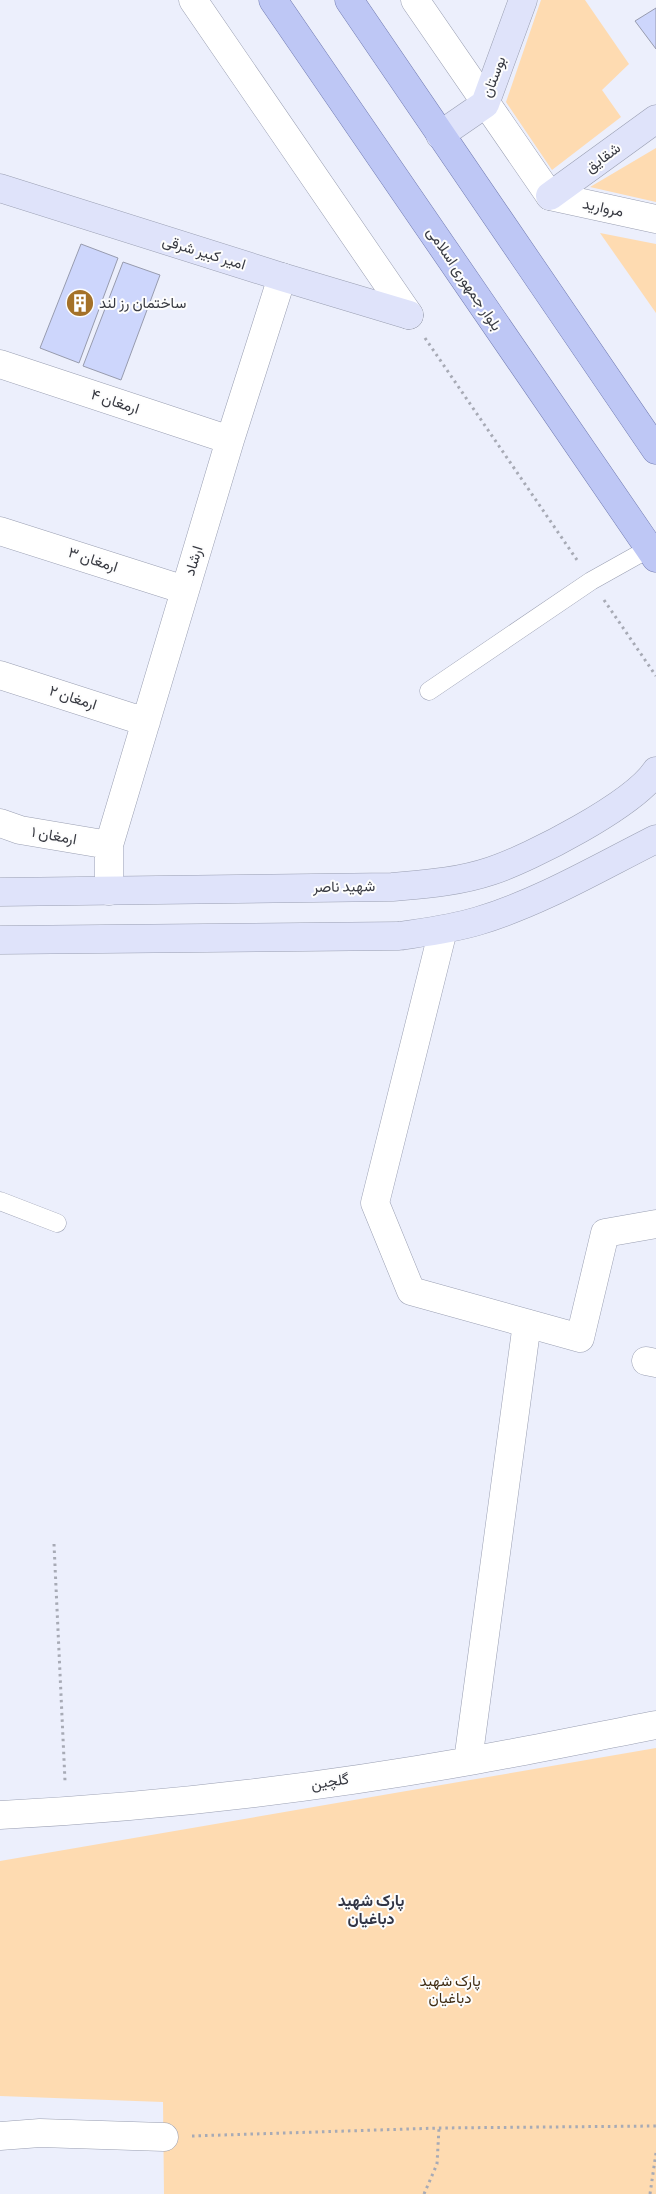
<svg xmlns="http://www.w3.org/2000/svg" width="656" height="2194" font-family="'Source Sans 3',Vazirmatn,sans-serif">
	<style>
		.green { fill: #fedbb1 }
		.building { fill: #cdd6fc; stroke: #979bae }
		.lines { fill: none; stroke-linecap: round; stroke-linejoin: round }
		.lane-casing { stroke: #9a9fb2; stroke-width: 19 }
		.street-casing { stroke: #9a9fb2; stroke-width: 29 }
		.secondary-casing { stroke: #9a9fb2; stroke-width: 29 }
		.primary-casing { stroke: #737db2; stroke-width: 29 }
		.path { stroke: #a7aab5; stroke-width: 3; stroke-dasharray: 2.5 4; stroke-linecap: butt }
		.lane { stroke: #fff; stroke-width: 18 }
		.street { stroke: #fff; stroke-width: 28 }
		.secondary { stroke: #dfe3fa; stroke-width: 28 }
		.primary { stroke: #bec7f5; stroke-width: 28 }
		.labels { text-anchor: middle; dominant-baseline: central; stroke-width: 4; stroke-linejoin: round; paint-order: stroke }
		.street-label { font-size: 15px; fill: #383a42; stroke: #fdfdfd }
		.poi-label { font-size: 15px; fill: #383a42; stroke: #fdfdfd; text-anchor: start }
		.park-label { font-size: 15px; fill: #3f2c13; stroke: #fdfdfd }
		.neighbourhood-label { font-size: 16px; font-weight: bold; fill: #323545; stroke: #fdfdfd }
	</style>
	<rect width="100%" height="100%" fill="#eceffc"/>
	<path class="green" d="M541,0H585L629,64L602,90L621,117L552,170L506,102Z
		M656,148V202L590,187Z
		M600,233L656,244V313Z
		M656,1748V2194H164L163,2102L0,2096V1861Z"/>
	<path class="building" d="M656,8V49L635,21Z
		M81,244L118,258L79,363L40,348Z
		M123,262L160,275L121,380L83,366Z"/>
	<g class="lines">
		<defs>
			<path id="lane" d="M429,691L591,581L650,548
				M0,1201L57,1223"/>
			<path id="street" d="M193,0L409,315
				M415,0L550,196L656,219
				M0,364L230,440
				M0,531L185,590
				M0,675L146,722
				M0,823L20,830L109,845
				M109,891V845L230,440L282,277
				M443,930L375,1203L411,1291L580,1338L605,1233L656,1224
				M646,1361L656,1363
				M468,1761L527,1323
				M0,1815C155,1807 317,1788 470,1761C532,1750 594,1737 656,1725
				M0,2136L40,2133L164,2137"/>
			<path id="secondary" d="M440,135L485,104L523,0
				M0,188L282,277L409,315
				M550,196L656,119
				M0,892L392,887C426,884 458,882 491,871C531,858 633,805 656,771
				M0,940L399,936C426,932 452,929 478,921C541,902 598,868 656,839"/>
			<path id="primary" d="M273,0L656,558
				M349,0L656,450"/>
		</defs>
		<use href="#lane" class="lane-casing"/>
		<use href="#street" class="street-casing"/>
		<use href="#secondary" class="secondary-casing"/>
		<use href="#primary" class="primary-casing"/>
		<path class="path" d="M425,338L577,560
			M604,600L656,676
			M54,1544L65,1781
			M192,2136L439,2128L656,2126
			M424,2194L437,2164L439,2128
			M650,2194L656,2153"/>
		<use href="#lane" class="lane"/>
		<use href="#street" class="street"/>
		<use href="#secondary" class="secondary"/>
		<use href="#primary" class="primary"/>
	</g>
	<defs>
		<symbol id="building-disc" viewBox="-11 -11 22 22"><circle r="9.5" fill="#a47128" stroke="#fdfdfd"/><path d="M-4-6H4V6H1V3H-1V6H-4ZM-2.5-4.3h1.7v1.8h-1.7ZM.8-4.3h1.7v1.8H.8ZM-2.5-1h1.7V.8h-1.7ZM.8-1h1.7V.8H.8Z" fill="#fff"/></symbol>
	</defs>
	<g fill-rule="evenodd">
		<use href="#building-disc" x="64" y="287" width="32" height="32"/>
	</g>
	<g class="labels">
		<g class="street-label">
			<text transform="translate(494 77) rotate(-69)">بوستان</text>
			<text transform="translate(603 158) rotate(-36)">شقایق</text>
			<text transform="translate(603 208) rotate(12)">مروارید</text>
			<text transform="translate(204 253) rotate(17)">امیر کبیر شرقی</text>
			<text transform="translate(464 279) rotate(56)">بلوار جمهوری اسلامی</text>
			<text transform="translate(115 402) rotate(18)">ارمغان ۴</text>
			<text transform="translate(93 560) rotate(18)">ارمغان ۳</text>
			<text transform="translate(194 561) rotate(-73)">ارشاد</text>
			<text transform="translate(73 698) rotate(18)">ارمغان ۲</text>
			<text transform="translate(54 836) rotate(10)">ارمغان ۱</text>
			<text transform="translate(344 887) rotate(-1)">شهید ناصر</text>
			<text transform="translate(330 1782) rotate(-9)">گلچین</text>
		</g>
		<g class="poi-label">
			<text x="99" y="303">ساختمان رز لند</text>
		</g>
		<g class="park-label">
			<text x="450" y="1981">پارک شهید<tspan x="450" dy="17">دباغیان</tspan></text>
		</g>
		<g class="neighbourhood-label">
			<text x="371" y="1901">پارک شهید<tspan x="371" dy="18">دباغیان</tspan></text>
		</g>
	</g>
</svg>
